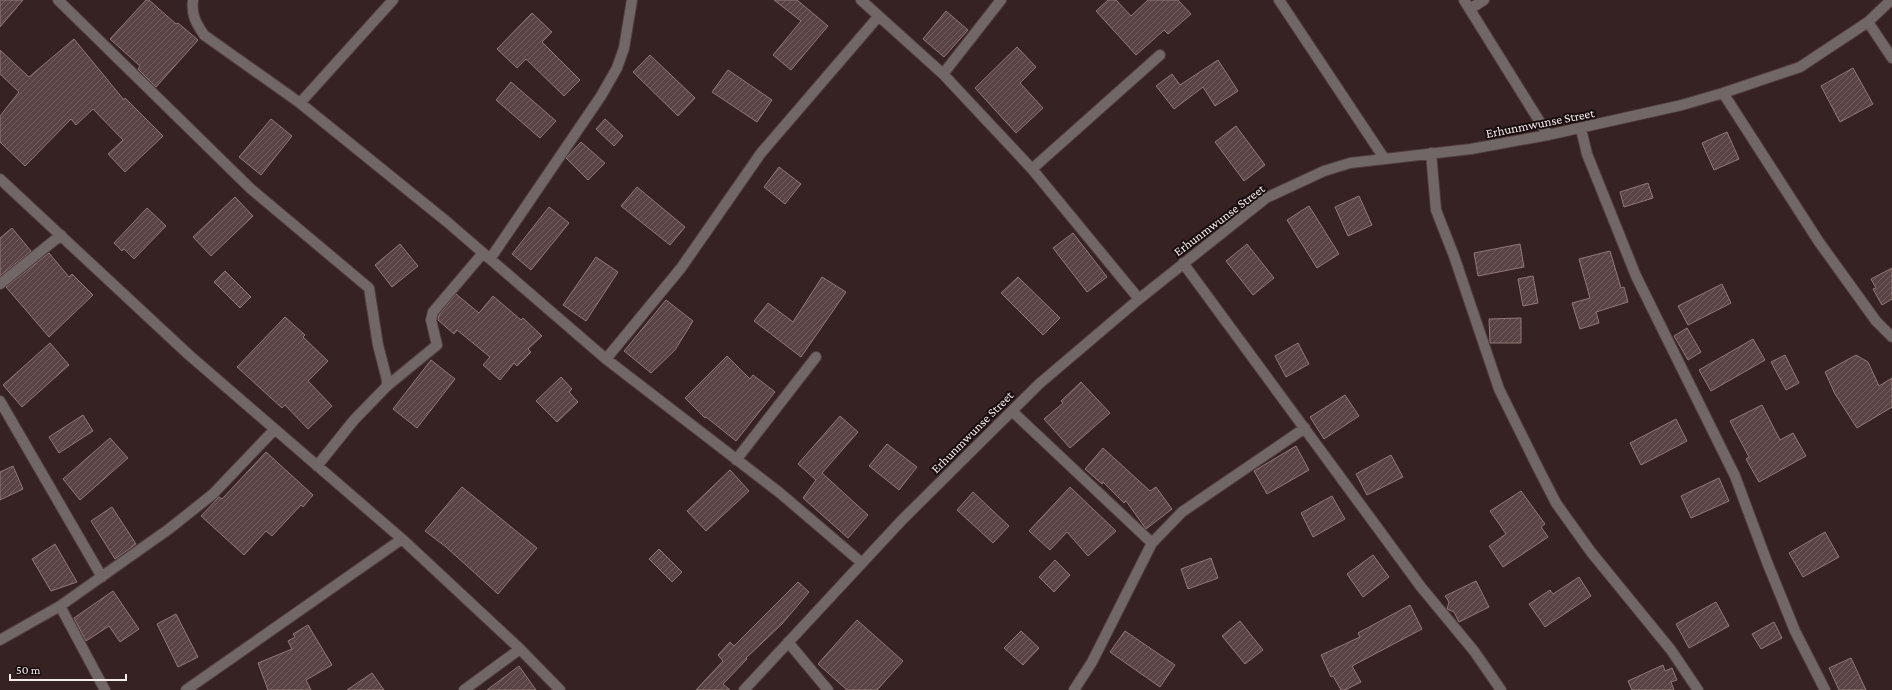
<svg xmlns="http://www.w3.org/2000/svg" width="1892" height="690" font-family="'Crimson Pro',serif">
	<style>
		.building { fill: url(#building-hatch); stroke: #917879 }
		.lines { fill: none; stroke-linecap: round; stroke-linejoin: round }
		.minor-casing { stroke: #523e3f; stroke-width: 12 }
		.minor { stroke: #726767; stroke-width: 10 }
		.labels { text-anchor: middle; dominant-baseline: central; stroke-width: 4; stroke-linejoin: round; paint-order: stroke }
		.street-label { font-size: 13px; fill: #faecec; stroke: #180e0f }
	</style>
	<defs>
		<pattern id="building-hatch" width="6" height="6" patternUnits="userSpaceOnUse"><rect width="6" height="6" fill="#5a4344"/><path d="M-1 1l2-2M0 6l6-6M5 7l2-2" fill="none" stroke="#735e5f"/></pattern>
	</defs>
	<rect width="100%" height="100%" fill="#372223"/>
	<path class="building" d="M0,0H23L0,27Z
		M146,0H149L176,24L178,23L198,40L156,87L138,69L140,66L110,39Z
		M774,0H797L828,26L791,70L773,55L801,21Z
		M1108,0H1116L1131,16L1148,0H1178L1191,14L1168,34L1164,30L1136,55L1096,11Z
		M946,11L968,30L944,57L923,39Z
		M532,13L552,32L542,42L580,80L564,96L526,59L517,68L497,49Z
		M74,39L124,100L125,98L163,136L125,172L108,154L123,140L93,109L76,125L71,119L25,166L0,142V116L19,92L0,74V50L29,77Z
		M1017,47L1036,67L1020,83L1043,108L1016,133L975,88Z
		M650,55L695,98L678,116L633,72Z
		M1218,60L1238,91L1215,106L1203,87L1174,109L1156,86L1172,74L1180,85Z
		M1853,68L1873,104L1840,122L1821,86Z
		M728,70L772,100L757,122L712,92Z
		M511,82L556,121L540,138L496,100Z
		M271,119L292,136L261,175L239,157Z
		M605,119L623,136L614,146L596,129Z
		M1236,126L1265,165L1244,181L1215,142Z
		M1727,132L1739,159L1714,170L1702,143Z
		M581,142L605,163L588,180L566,158Z
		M779,167L801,184L785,204L764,187Z
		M1648,183L1653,198L1624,207L1620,192Z
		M637,187L685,227L670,245L621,206Z
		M1359,196L1372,225L1348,236L1335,207Z
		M235,197L253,216L211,256L193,237Z
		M1309,206L1339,254L1317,268L1287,220Z
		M549,207L569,223L531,270L512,254Z
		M147,208L166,226L134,259L124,249L122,251L114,243Z
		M12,228L31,251L0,276V238Z
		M1073,233L1107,277L1087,292L1053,248Z
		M400,244L418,266L392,287L375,265Z
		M1247,244L1274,278L1253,295L1226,261Z
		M1520,244L1524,267L1478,276L1474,253Z
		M1610,251L1621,288L1624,287L1628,302L1596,312L1599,323L1580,329L1572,303L1590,298L1579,259Z
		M49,253L69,277L72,274L93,295L49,337L6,287Z
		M596,257L618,272L586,321L563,305Z
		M1892,268V299L1882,305L1873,289L1876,288L1871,279Z
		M225,271L251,297L240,308L214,282Z
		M1533,276L1538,303L1523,306L1518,279Z
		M822,277L846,292L801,357L754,321L768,303L793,322Z
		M1018,277L1060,318L1043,335L1001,293Z
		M1722,284L1731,303L1688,325L1678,306Z
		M456,294L479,313L493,296L521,320L523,318L542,336L528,349L531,352L517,366L514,363L500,380L483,365L490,357L457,330L454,334L438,320L439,315Z
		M666,300L693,321L675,350L651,373L624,351Z
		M285,317L305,335L303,337L328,361L308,381L332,406L308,429L285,405L282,408L237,367Z
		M1521,318V343H1490L1489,319Z
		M1687,328L1701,352L1688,360L1674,336Z
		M1753,339L1765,360L1711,391L1699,370Z
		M50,343L69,365L22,407L3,385Z
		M1298,343L1309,364L1286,377L1275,356Z
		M1785,355L1799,383L1786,390L1771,362Z
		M1856,355L1868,362L1879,386L1892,378V407L1857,428L1835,394L1825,372Z
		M727,356L750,379L753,375L775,392L736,441L706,417L705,418L685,398Z
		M431,360L455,379L417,428L393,409Z
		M561,377L572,389L569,392L578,402L557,422L536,401Z
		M1081,382L1110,413L1070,448L1044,419L1063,403L1061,401Z
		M1345,395L1359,416L1324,439L1310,417Z
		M1762,405L1780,440L1793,433L1806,456L1759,482L1746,459L1749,457L1730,421Z
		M83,415L93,431L59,453L49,437Z
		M840,416L858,432L822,473L868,515L848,538L803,498L816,480L798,464Z
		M1676,419L1687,441L1641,465L1630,443Z
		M110,438L128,458L80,500L63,479Z
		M887,444L917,467L899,490L869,466Z
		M1296,446L1309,470L1267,494L1254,471Z
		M1103,448L1150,491L1156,487L1172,509L1146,529L1126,501L1124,503L1103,482L1102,484L1085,469Z
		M266,452L313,495L303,507L301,505L272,536L266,531L244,555L201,516L219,497L222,499Z
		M1391,455L1403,477L1367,495L1356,474Z
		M13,466L23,489L0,500V472Z
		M730,470L749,491L706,531L687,511Z
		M1719,478L1729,501L1691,518L1681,496Z
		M462,487L537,548L498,594L446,547L425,531Z
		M1070,487L1116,531L1088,556L1067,532L1050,550L1029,531Z
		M1521,491L1545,524L1541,527L1548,537L1503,567L1489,546L1506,534L1490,511Z
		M973,492L1009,526L993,543L957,510Z
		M1332,496L1345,519L1313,537L1301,513Z
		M112,507L136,544L115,559L91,521Z
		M1825,532L1839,557L1803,577L1789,553Z
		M55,544L77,582L51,591L32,559Z
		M659,549L682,572L672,582L649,559Z
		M1373,555L1389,577L1363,597L1347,574Z
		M1211,558L1218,578L1188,589L1181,569Z
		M1055,560L1070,575L1054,592L1039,577Z
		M1579,577L1591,596L1545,627L1529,604L1550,590L1553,594Z
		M1476,581L1489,607L1459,622L1454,612L1447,609L1449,602L1445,596Z
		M798,582L809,592L782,624L746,658L747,659L723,684L730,690H696L723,661L718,655L730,642L734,646Z
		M113,591L139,629L120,642L109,626L86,641L74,618Z
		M1716,602L1729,626L1689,648L1676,624Z
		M1410,605L1422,629L1352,666L1361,682L1345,690H1341L1333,676L1331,677L1321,655L1360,637L1358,633Z
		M176,614L198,657L178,667L157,624Z
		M857,620L903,661L877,690H847L818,664Z
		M1240,621L1263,650L1245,664L1222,636Z
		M1774,622L1782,638L1761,649L1752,634Z
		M308,625L332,665L306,680L311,690H268L258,663L292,649L288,641L295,637L293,634Z
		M1021,631L1039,648L1023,665L1004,648Z
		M1125,631L1175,665L1160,687L1110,652Z
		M1851,658L1866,690H1839L1829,668Z
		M1663,665L1665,671L1672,668L1677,680L1671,682L1674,690H1632L1628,681Z
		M519,666L536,690H487Z
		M372,673L384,690H347Z"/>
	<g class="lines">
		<defs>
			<path id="minor" d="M58,0L251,189L369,288L378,345L387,380V386L354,420L317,466
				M193,0C191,15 196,23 204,35L300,103L446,221L606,359L780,493L862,563
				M861,0L943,74L1032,169L1139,299
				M1279,0L1384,158
				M1464,0L1548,135
				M1470,9L1484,0
				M1868,22L1892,58
				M943,74L1001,0
				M1723,93L1819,242L1876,321L1892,337
				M300,103L393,0
				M1581,129L1587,154L1636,276L1735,476L1767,562L1795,631L1825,690
				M1431,153L1436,210L1454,256L1499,389L1536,464L1556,503L1591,552L1671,650L1698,690
				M1032,169L1160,55
				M0,179L189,355L402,539L520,649L560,690
				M490,259L601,96L617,68L624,48L632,0
				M1183,263L1421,587L1474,651L1501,690
				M0,284L61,235
				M606,359L681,268L761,153L878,17
				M387,386L437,345L431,320L433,312L483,253
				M0,401L102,577
				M1012,411L1152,543
				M736,460L816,357
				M60,606L105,690
				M0,640L60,606L169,529L213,494L274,430
				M788,642L828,690
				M186,690L402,539
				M464,690L520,649
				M744,690L902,520L1039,384L1139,299L1266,198L1324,171L1350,163L1471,149L1548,135L1682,105L1723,93L1800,67L1868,22L1891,0
				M1074,690L1092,662L1152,543L1182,512L1305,428"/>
		</defs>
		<use href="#minor" class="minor-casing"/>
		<use href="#minor" class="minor"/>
	</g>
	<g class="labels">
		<g class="street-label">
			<text transform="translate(1540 123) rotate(-11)">Erhunmwunse Street</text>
			<text transform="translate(1219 220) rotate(-37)">Erhunmwunse Street</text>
			<text transform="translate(972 432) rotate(-45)">Erhunmwunse Street</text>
		</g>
	</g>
	<path d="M10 674v6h116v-6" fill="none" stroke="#faecec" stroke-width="2"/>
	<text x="16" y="674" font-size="12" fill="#faecec" stroke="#180e0f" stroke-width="3" paint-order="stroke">50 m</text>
</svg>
